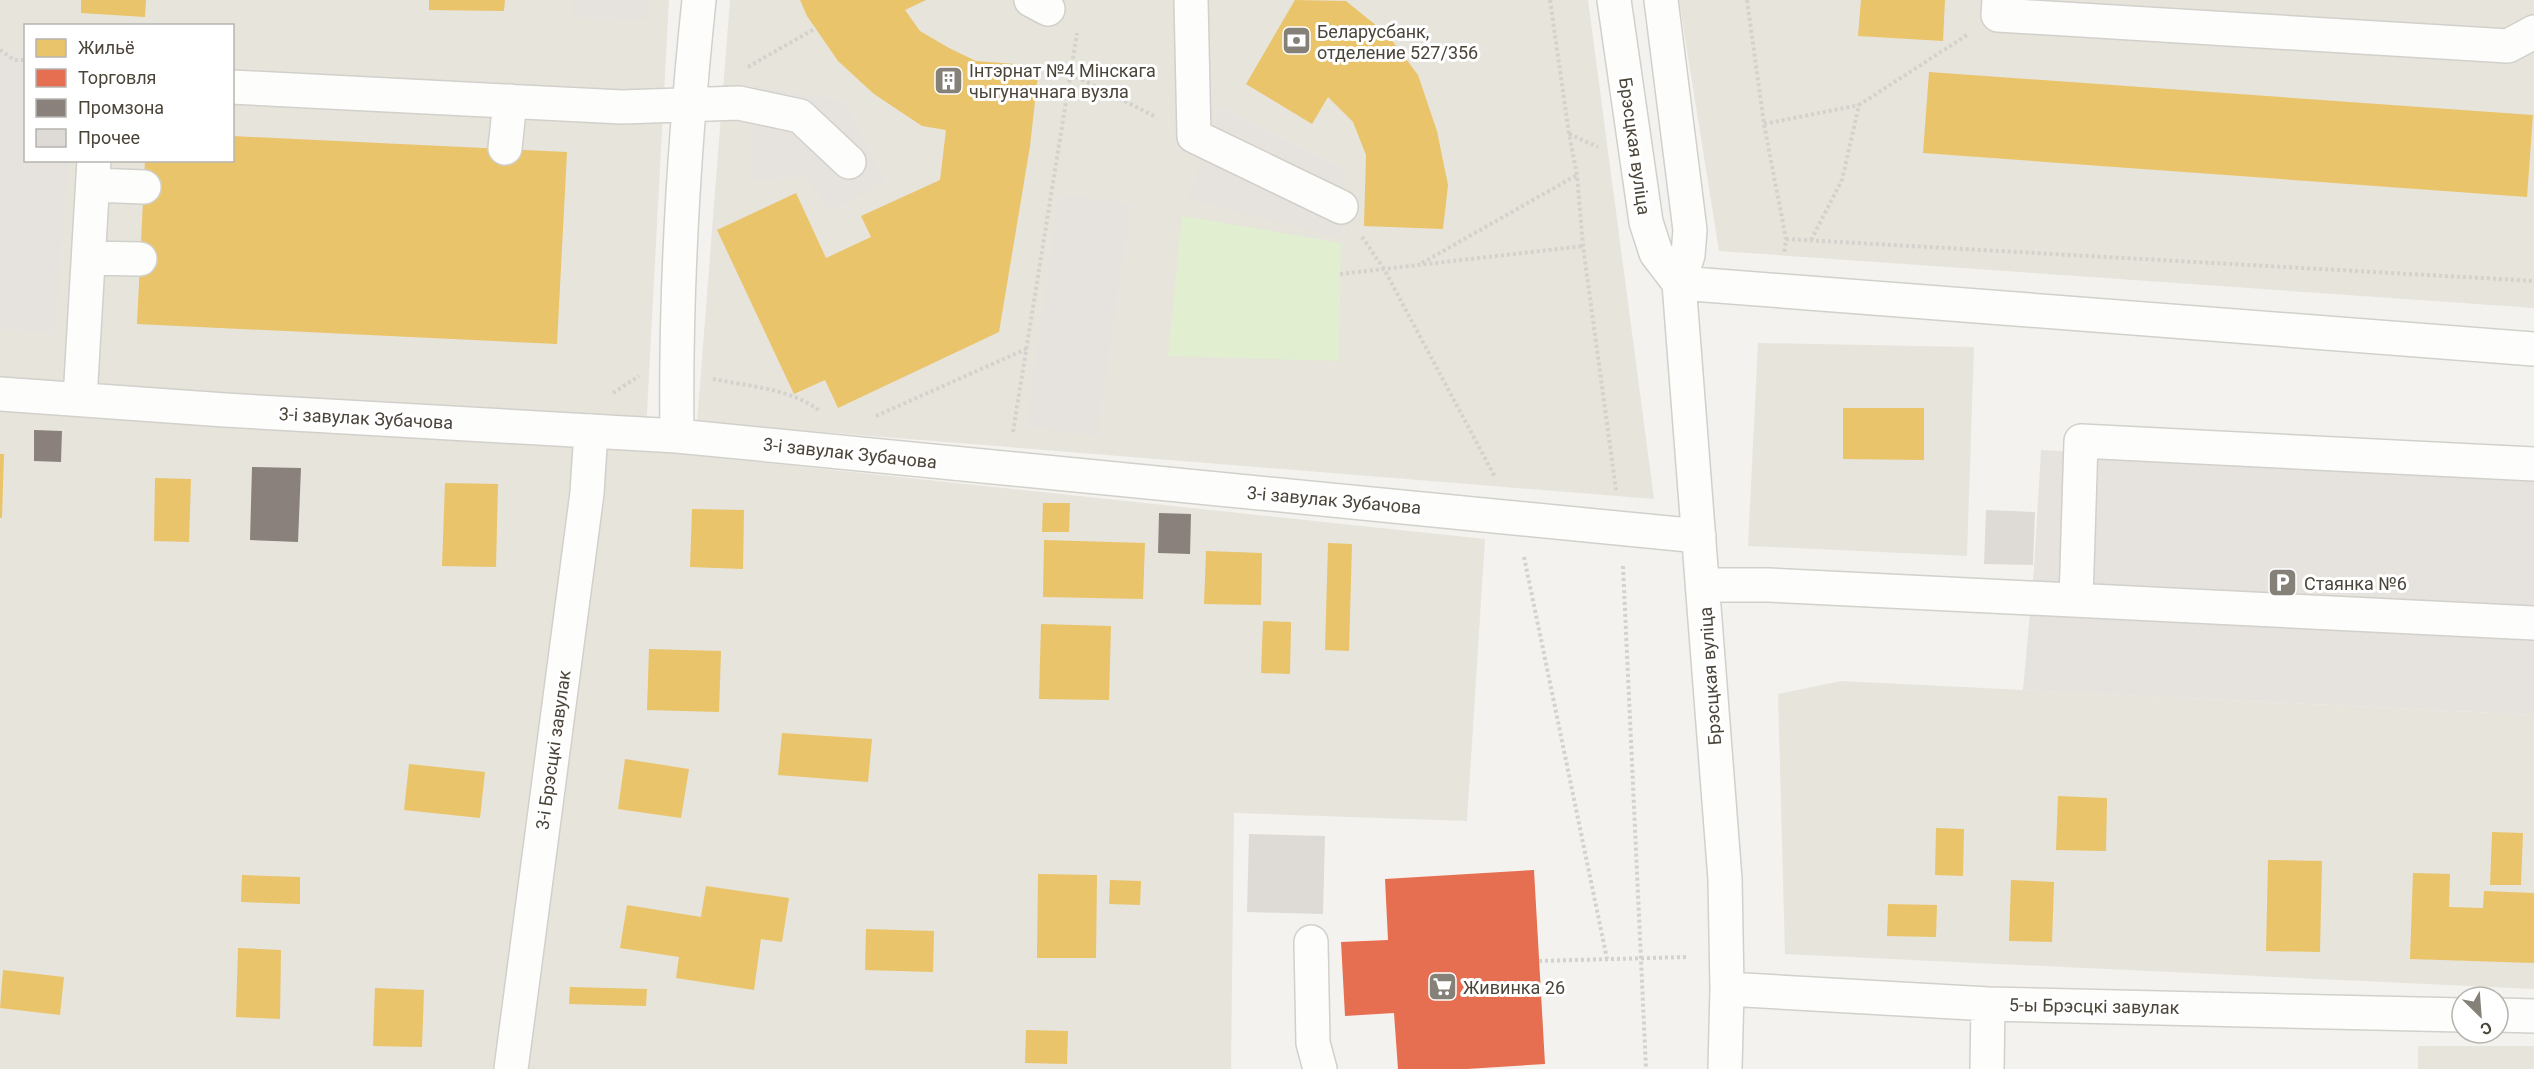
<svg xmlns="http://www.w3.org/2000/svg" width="2534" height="1069" font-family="Roboto,sans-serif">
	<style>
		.residential { fill: #e7e4dc; fill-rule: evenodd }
		.green { fill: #e1eecf }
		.parking { fill: #e6e3df }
		.homes { fill: #e9c46a }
		.shops { fill: #e76f51 }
		.industry { fill: #8a817c }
		.building { fill: #dedbd6 }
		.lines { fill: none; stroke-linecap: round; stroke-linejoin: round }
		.minor-casing { stroke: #d2d0cb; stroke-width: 36 }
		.path { stroke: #d3d2cc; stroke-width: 4; stroke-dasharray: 3 3; stroke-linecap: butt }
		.minor { stroke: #fdfdfc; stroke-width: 33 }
		.labels { text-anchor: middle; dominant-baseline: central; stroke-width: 6; stroke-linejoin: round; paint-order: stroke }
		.poi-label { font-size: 18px; fill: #4b4439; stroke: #fff; text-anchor: start }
		.street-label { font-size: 18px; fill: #4b4439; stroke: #fff }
	</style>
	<rect width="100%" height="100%" fill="#f4f2ee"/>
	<path class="residential" d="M0,0H669L645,450L1485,539L1467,821L1234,813L1231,1069H0ZM26,26H232V160H26Z
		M730,0H1588L1654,499L697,422Z
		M1679,0H2534V308L1719,251Z
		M1758,343L1974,347L1967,556L1748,546Z
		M1841,681L2534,715V989L1785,954L1778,694Z
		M2418,1046H2534V1069H2418Z"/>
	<path class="green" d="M1182,216L1341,243L1339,361L1168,356Z"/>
	<path class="parking" d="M574,0H648L647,20L574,17Z
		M0,52L25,54L26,160L68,161L55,333L0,329Z
		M757,87L844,101L886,181L830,212L806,177L750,180Z
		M1221,107L1345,170L1342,239L1188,199Z
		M1059,194L1131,204L1097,436L1026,426Z
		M2041,450L2534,474V715L2023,690L2034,568Z"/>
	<path class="homes" d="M81,0H146L145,17L81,13Z
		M429,0H505L504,11L429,10Z
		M800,0H926L905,10L920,31L949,48L976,61L1039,66L1030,146L999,332L838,408L825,380L794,394L717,230L796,193L826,258L871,237L861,216L940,180L946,130L922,126L874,94L838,61L807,16Z
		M1295,0L1346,1L1388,35L1418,75L1437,131L1448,185L1443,229L1364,226L1366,155L1353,122L1328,97L1312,124L1246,84Z
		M1861,0H1945L1943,41L1858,36Z
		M1929,72L2533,115L2527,197L1923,153Z
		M232,136L567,152L557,344L137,324L145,160H232Z
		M1843,408H1924V460L1843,459Z
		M0,454H4L2,518H0Z
		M155,478L191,479L189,542L154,541Z
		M445,483L498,484L496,567L442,566Z
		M1043,503H1070L1069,532H1042Z
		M692,509L744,510L743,569L690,567Z
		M1044,540L1145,543L1143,599L1043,597Z
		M1328,543L1352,544L1349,651L1325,650Z
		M1206,551L1262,553L1261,605L1204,604Z
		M1263,621L1291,622L1290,674L1261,673Z
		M1041,624L1111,626L1109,700L1039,699Z
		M649,649L721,651L719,712L647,710Z
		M782,733L872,739L868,782L778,775Z
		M625,759L689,769L681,818L618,809Z
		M409,764L485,772L480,818L404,810Z
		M2058,796L2107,798L2106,851L2056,850Z
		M1936,828L1964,829L1963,876L1935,875Z
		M2492,832L2523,833L2521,885H2490Z
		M2268,860L2322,861L2320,952L2266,951Z
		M2413,873L2450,874L2449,907L2483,908L2484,891L2534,893V963L2410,959Z
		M1038,874L1097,875L1096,958H1037Z
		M242,875L300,877V904L241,902Z
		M1110,880L1141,881L1140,905L1109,904Z
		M2011,880L2054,882L2052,942L2009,941Z
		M706,886L789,898L782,942L761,939L754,990L676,978L679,957L620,948L627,905L701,917Z
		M1888,904L1937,905L1936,937L1887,936Z
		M866,929L934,931L933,972L865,970Z
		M238,948L281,950L280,1019L236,1017Z
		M3,970L64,977L60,1015L0,1008Z
		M570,987L647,989L646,1006L569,1004Z
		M375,988L424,990L422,1047L373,1046Z
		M1026,1030L1068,1031L1067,1064L1025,1063Z"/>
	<path class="shops" d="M1534,870L1545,1064L1467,1069H1398L1394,1013L1345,1016L1341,942L1388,940L1385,879Z"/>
	<path class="industry" d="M34,430L62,431L61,462L34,461Z
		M252,467L301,468L298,542L250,540Z
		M1159,513L1191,514L1190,554L1158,553Z"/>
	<path class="building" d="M1986,510L2035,512L2033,565L1984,564Z
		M1249,834L1325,836L1323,914L1247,912Z"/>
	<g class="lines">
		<defs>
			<path id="minor" d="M1031,0L1048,9
				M1191,0L1194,136L1341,207
				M1614,0L1646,222L1656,253L1679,283
				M1661,0L1690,230L1688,255L1679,283L1725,879L1727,989L1725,1069
				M1999,0L1998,15L2508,46L2534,32
				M232,87L622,107L739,103L800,116L849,162
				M505,148L510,101
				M93,185L144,187
				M89,258L140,259
				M1679,283L2534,349
				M0,394L225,410L677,436L1699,536
				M80,399L94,160
				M677,436C675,291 684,144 699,0
				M1703,585H1768L2534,623
				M2076,600L2081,441L2534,464
				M1311,942L1313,1043L1320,1069
				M1727,989L1988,1004L2462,1015
				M2498,1015L2534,1016
				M511,1069L587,493L591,431
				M1987,1069L1988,1004"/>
		</defs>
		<use href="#minor" class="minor-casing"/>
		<path class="path" d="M1550,0L1569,134L1577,175L1583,246L1616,490
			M1747,0L1764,124L1786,239L1784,254
			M0,50L14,60H26
			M748,67L816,28
			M1071,74L1156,117
			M1764,124L1859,105
			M1569,134L1598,147
			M1362,237L1384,269L1495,477
			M1786,239L2534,281
			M1811,240L1842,180L1859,105L1967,35
			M1422,263L1577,175
			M1340,274L1583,246
			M713,379C748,386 792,389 820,411
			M613,393L639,376
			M876,416L1026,349
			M1013,432L1077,33
			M1524,557L1607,959
			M1623,566L1646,1069
			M1539,961L1688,957"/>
		<use href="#minor" class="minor"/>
	</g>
	<defs>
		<symbol id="bank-square" viewBox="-11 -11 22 22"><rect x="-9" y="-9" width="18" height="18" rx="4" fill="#868178" stroke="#fff"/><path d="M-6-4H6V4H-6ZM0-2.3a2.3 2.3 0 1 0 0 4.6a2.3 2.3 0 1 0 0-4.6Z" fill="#fff"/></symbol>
		<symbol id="building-square" viewBox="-11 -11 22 22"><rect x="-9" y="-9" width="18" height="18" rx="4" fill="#868178" stroke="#fff"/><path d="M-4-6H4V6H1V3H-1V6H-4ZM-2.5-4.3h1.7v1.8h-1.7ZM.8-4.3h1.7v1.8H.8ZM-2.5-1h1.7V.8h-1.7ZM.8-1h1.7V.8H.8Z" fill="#fff"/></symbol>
		<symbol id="parking-square" viewBox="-11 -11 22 22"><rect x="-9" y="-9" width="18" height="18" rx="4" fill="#868178" stroke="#fff"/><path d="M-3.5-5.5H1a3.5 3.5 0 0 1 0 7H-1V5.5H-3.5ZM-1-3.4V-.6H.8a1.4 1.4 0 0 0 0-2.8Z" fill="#fff"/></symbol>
		<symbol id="supermarket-square" viewBox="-11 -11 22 22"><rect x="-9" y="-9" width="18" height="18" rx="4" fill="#868178" stroke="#fff"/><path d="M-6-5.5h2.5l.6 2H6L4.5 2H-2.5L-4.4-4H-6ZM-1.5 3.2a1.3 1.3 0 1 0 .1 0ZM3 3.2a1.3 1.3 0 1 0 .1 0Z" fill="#fff"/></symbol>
	</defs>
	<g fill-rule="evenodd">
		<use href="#bank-square" x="1280" y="24" width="33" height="33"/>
		<use href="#building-square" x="932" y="64" width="33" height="33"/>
		<use href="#parking-square" x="2266" y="566" width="33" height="33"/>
		<use href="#supermarket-square" x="1426" y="970" width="33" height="33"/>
	</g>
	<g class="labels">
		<g class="poi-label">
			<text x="1317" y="31">Беларусбанк,<tspan x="1317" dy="21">отделение 527/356</tspan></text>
			<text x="969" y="70">Інтэрнат №4 Мінскага<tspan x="969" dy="21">чыгуначнага вузла</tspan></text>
			<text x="2304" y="583">Стаянка №6</text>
			<text x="1463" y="987">Живинка 26</text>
		</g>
		<g class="street-label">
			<text transform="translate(1635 146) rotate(82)">Брэсцкая вуліца</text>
			<text transform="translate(366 418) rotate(3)">3-і завулак Зубачова</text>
			<text transform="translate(850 453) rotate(6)">3-і завулак Зубачова</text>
			<text transform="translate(1334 500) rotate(5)">3-і завулак Зубачова</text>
			<text transform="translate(1710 676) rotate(-94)">Брэсцкая вуліца</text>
			<text transform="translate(553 750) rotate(-82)">3-і Брэсцкі завулак</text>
			<text transform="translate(2094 1006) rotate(1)">5-ы Брэсцкі завулак</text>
		</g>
	</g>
	<rect x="24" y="24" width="210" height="138" fill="#ffffff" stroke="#b7b4b0" stroke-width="1.5"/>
	<rect x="36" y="39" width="30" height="18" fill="#e9c46a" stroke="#b7b4b0" stroke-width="1.5"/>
	<text x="78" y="54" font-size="18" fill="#4b4439">Жильё</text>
	<rect x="36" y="69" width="30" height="18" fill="#e76f51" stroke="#b7b4b0" stroke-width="1.5"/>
	<text x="78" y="84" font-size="18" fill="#4b4439">Торговля</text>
	<rect x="36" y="99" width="30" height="18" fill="#8a817c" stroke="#b7b4b0" stroke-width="1.5"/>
	<text x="78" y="114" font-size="18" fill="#4b4439">Промзона</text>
	<rect x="36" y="129" width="30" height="18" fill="#dedbd6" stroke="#b7b4b0" stroke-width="1.5"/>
	<text x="78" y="144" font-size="18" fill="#4b4439">Прочее</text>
	<g transform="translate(2480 1015) rotate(155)"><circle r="28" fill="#ffffff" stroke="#b7b4b0" stroke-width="1.5"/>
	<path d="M0-4.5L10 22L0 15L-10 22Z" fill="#868178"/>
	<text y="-9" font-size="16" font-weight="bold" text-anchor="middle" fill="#4b4439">С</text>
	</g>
</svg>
